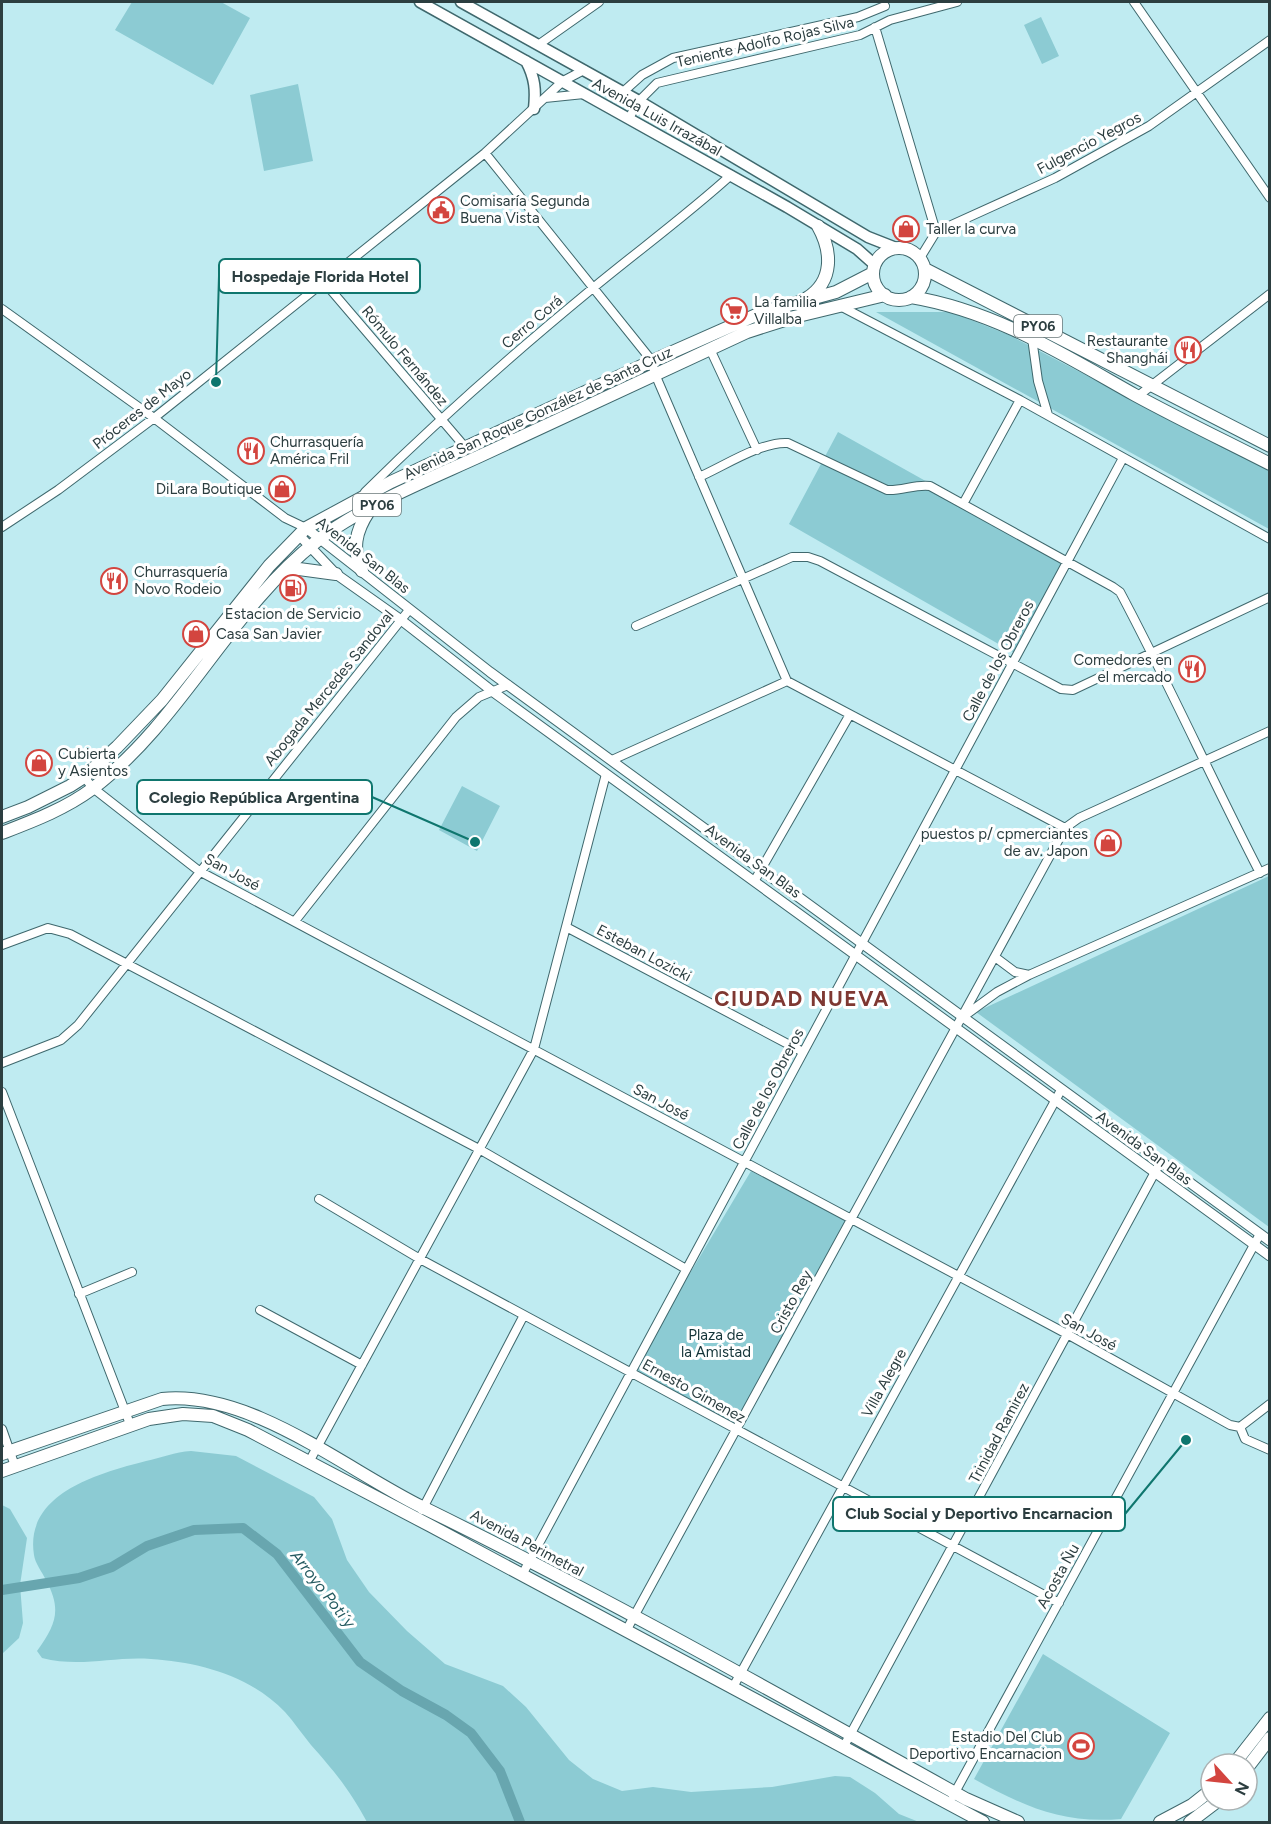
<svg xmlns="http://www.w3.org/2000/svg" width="1271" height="1824" font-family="Figtree,sans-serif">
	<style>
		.green { fill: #8ccbd3 }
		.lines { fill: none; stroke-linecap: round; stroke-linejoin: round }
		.canal { stroke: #68a6af; stroke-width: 10 }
		.minor-casing { stroke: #3f686d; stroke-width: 10 }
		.tertiary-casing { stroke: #3f686d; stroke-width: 11 }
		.secondary-casing { stroke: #3f686d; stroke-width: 13 }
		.primary-casing { stroke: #3f686d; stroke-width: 14 }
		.trunk-casing { stroke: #3f686d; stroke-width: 14 }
		.minor { stroke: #fff; stroke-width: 8 }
		.tertiary { stroke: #fff; stroke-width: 9 }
		.secondary { stroke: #fff; stroke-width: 10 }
		.primary { stroke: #fff; stroke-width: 12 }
		.trunk { stroke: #fff; stroke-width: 12 }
		.labels { text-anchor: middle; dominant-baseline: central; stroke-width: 6; stroke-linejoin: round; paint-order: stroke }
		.shield { fill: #fff; stroke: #6b7879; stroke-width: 1.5 }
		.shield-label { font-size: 14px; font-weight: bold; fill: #2c3e40 }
		.street-label { font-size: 15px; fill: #2c3e40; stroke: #fff }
		.poi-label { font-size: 15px; fill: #2c3e40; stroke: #fff; text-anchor: start }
		.park-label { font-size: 15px; fill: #143438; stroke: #fff }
		.water-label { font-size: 16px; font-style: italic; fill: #245a60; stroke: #fff }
		.district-label { font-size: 21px; font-weight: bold; letter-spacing: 1.5px; fill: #7f3832; stroke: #fff }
		.leader { fill: none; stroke: #0f766e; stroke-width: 2 }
		.callout-dot { fill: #0f766e; stroke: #fff; stroke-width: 2 }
		.callout { fill: #fff; stroke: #0f766e; stroke-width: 2 }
		.callout-label { font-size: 16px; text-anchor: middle; font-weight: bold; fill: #2c3e40 }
	</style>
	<rect width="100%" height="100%" fill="#bfebf1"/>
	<path class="green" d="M132,2H221L250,18L213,85L115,30Z
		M1041,17L1059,56L1042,64L1024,25Z
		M298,84L313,161L264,171L250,95Z
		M876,312H951L1009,335L1269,470V529Z
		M838,432L1065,559L1016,654L789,524Z
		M462,786L500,806L477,851L439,830Z
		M1269,876V1227L976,1012Z
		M751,1171L848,1222L737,1430L631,1372Z
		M191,1451L236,1456L314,1497L332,1519L347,1560L369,1592L407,1631L445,1664L503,1686L526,1707L569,1760L593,1779L622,1791L653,1787L691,1792L772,1787L835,1776L850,1777L875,1793L899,1814L919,1822H367C349,1789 335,1772 311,1745C302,1734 294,1722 285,1712C251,1676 199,1662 151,1659C113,1656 81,1668 42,1658L37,1651C56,1624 62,1610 46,1580C42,1572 35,1563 34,1555C24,1493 100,1473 146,1461C161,1458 175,1452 191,1451Z
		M2,1505L10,1509L27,1538L20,1585L23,1623L19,1638L2,1654Z
		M1043,1654L1170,1733L1121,1819C1061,1824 1024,1806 974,1779Z"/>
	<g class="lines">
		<path class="canal" d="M2,1590L79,1578L112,1567L147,1546L194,1530L243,1528L277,1554L360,1662L402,1691L446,1715L471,1733L500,1771L520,1822"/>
		<defs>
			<path id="minor" d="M1134,2L1270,198
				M875,27L936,232
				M538,45L599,2
				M623,92L642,75L673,58L858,17L885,6
				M545,98L584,94
				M629,118L639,101L657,83L860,35L890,20L957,2
				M485,153L652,361L655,374L787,681L1065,828
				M920,258L936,232L1055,178L1149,126L1270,40
				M324,282L465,447
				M842,307L1020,400L1270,539
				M2,309L154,418L285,518L306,528
				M1032,338L1038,381L1048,415
				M710,349L757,450
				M1138,396L1270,294
				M699,477C724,466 762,441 788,443L887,490C902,491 915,484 930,486L1113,587L1120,592C1169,684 1212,780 1260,873
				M365,492C438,420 514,353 593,288C639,250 687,215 731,175
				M963,504L1020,400
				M2,527L58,490L154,418L485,153L563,81L584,70
				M636,626L792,557H808L820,561L1061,689L1073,690L1270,597
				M612,760L787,681
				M84,777L93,788L199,871L1067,1334L1230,1425L1240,1427
				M755,880L849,716
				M295,921L456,717L479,697L508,685
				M568,928L803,1052
				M2,945L48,928L70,934L479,1149L686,1269
				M995,957L1015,972L1029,975
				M967,1014L997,992L1029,975L1270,868
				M2,1063L61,1040L78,1025L409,610
				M2,1092L130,1424
				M319,1199L420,1259L1059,1603
				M79,1294L132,1272
				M260,1310L362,1365
				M1240,1427L1245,1439L1270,1450
				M1240,1427L1270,1404
				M2,1429L15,1466
				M309,1462L534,1049L606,774
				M422,1510L524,1315
				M522,1575L1123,458
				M626,1631L1065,828L1079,818L1270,731
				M732,1689L1061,1090
				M843,1748L1161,1161
				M953,1796L1260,1234"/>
			<path id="tertiary" d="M306,528L490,672L1270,1241
				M299,535L336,574L401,620L492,691L1270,1256"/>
			<path id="secondary" d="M420,2L787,207L857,249L875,265
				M461,2L639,101L868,237L896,248
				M526,61C535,78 536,90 534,109"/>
			<path id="primary" d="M2,1454L162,1399C250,1390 345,1469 422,1507C606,1597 786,1699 966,1799L1018,1822
				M2,1471L149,1419L183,1414L213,1416L248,1430L431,1526L983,1822
				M1234,1764L1270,1718
				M1247,1768L1270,1738
				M1160,1822L1192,1805L1211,1790
				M1190,1822L1219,1800"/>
			<path id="trunk" d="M873 274a26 26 0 1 1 52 0a26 26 0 1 1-52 0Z
				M925,269L1270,446
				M911,297C995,311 1062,354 1135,395C1179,419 1225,441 1270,464
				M807,298C834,281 832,251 818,226
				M362,571C352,549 355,532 369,511
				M284,572L299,569L336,574
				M2,817L28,807L70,786L84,777L117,747L162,700L269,566L306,528L391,482L652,361L763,312L836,292L873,273
				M2,833C33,821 65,809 92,789C182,721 229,610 317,541C360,507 430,479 480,456C569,414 658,373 747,332L794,317L885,295"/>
		</defs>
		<use href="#minor" class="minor-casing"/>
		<use href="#tertiary" class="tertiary-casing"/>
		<use href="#secondary" class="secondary-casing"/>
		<use href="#primary" class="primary-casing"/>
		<use href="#trunk" class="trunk-casing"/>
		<use href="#minor" class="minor"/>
		<use href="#tertiary" class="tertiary"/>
		<use href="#secondary" class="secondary"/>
		<use href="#primary" class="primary"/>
		<use href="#trunk" class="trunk"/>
	</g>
	<defs>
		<symbol id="civic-ring" viewBox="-11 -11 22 22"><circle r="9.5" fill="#fff" stroke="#d3453f" stroke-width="1.5"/><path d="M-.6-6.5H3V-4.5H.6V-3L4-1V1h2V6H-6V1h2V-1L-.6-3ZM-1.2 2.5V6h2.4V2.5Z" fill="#d3453f"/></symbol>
		<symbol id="shop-ring" viewBox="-11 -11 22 22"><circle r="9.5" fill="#fff" stroke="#d3453f" stroke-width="1.5"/><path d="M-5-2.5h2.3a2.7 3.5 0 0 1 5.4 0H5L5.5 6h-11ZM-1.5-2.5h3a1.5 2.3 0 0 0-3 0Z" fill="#d3453f"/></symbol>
		<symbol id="supermarket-ring" viewBox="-11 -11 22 22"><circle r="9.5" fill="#fff" stroke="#d3453f" stroke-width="1.5"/><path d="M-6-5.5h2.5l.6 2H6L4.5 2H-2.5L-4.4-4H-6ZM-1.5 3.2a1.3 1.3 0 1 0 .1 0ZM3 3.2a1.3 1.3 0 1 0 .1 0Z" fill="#d3453f"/></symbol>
		<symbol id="restaurant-ring" viewBox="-11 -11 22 22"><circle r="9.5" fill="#fff" stroke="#d3453f" stroke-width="1.5"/><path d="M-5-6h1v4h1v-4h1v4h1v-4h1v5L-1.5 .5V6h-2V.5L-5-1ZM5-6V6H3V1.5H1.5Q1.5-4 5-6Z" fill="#d3453f"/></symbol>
		<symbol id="fuel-ring" viewBox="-11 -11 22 22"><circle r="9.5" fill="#fff" stroke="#d3453f" stroke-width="1.5"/><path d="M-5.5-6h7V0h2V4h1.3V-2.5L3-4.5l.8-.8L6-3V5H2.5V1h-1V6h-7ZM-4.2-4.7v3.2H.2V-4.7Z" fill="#d3453f"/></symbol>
		<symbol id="stadium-ring" viewBox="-11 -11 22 22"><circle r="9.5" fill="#fff" stroke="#d3453f" stroke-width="1.5"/><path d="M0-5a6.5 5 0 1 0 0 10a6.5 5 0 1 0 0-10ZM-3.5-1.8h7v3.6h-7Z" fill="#d3453f"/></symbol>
	</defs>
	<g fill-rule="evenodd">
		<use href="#civic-ring" x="426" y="195" width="30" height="30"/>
		<use href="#shop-ring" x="891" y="214" width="30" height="30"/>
		<use href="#supermarket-ring" x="719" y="296" width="30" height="30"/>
		<use href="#restaurant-ring" x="1173" y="335" width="30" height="30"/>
		<use href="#restaurant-ring" x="236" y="436" width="30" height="30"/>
		<use href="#shop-ring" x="267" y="474" width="30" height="30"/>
		<use href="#restaurant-ring" x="99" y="566" width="30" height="30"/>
		<use href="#fuel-ring" x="278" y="573" width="30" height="30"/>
		<use href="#shop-ring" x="181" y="619" width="30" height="30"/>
		<use href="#restaurant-ring" x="1177" y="654" width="30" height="30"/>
		<use href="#shop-ring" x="24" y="748" width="30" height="30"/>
		<use href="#shop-ring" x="1093" y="828" width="30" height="30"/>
		<use href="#stadium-ring" x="1066" y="1731" width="30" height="30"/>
	</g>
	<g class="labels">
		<g class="shield">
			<rect x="1014" y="315" width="48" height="22" rx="4.5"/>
			<rect x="353" y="494" width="48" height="22" rx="4.5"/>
		</g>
		<g class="shield-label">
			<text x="1038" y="326">PY06</text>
			<text x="377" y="505">PY06</text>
		</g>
		<g class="street-label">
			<text transform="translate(765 42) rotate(-13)">Teniente Adolfo Rojas Silva</text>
			<text transform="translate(657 117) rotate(29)">Avenida Luis Irrazábal</text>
			<text transform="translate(1089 143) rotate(-28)">Fulgencio Yegros</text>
			<text transform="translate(532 322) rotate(-40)">Cerro Corá</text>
			<text transform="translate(405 356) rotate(50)">Rómulo Fernández</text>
			<text transform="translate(142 409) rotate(-38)">Próceres de Mayo</text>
			<text transform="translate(538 413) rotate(-25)">Avenida San Roque González de Santa Cruz</text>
			<text transform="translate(363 555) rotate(38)">Avenida San Blas</text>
			<text transform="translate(998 661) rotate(-62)">Calle de los Obreros</text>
			<text transform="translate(329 688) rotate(-51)">Abogada Mercedes Sandoval</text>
			<text transform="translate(753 861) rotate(36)">Avenida San Blas</text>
			<text transform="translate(232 872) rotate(29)">San José</text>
			<text transform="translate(644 953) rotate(28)">Esteban Lozicki</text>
			<text transform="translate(768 1089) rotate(-62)">Calle de los Obreros</text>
			<text transform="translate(661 1102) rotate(28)">San José</text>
			<text transform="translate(1144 1148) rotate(36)">Avenida San Blas</text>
			<text transform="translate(791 1302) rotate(-61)">Cristo Rey</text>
			<text transform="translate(1089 1332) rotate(29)">San José</text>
			<text transform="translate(884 1383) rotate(-61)">Villa Alegre</text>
			<text transform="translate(694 1391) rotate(29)">Ernesto Gimenez</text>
			<text transform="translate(999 1433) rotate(-62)">Trinidad Ramirez</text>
			<text transform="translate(527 1543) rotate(28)">Avenida Perimetral</text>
			<text transform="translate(1058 1576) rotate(-61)">Acosta Ñu</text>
		</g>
		<g class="poi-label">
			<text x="460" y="201">Comisaría Segunda<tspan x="460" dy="17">Buena Vista</tspan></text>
			<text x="926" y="229">Taller la curva</text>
			<text x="754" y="302">La familia<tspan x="754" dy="17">Villalba</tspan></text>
			<text x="1168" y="341" text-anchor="end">Restaurante<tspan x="1168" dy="17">Shanghái</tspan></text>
			<text x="270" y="442">Churrasquería<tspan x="270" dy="17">América Fril</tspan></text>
			<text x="262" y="489" text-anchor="end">DiLara Boutique</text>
			<text x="134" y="572">Churrasquería<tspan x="134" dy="17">Novo Rodeio</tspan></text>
			<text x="293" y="614" text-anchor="middle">Estacion de Servicio</text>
			<text x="216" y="634">Casa San Javier</text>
			<text x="1172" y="660" text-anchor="end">Comedores en<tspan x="1172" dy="17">el mercado</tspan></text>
			<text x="58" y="754">Cubierta<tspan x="58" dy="17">y Asientos</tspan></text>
			<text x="1088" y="834" text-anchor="end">puestos p/ cpmerciantes<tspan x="1088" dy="17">de av. Japon</tspan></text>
			<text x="1062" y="1737" text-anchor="end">Estadio Del Club<tspan x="1062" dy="17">Deportivo Encarnacion</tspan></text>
		</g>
		<g class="park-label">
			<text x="716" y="1335">Plaza de<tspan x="716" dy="17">la Amistad</tspan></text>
		</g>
		<g class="water-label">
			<text transform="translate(323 1589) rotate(52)">Arroyo Poti´y</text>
		</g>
		<g class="district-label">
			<text x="802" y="998">CIUDAD NUEVA</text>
		</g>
	</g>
	<path class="leader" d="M216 382L219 276M475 842L372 797M1186 1440L1125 1514"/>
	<g class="callout-dot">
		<circle cx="216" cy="382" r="6"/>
		<circle cx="475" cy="842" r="6"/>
		<circle cx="1186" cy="1440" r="6"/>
	</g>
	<g class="callout">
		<rect x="219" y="259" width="201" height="34" rx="6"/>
		<rect x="137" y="780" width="235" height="34" rx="6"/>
		<rect x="833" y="1497" width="292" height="34" rx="6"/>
	</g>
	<g class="callout-label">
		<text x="320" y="282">Hospedaje Florida Hotel</text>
		<text x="254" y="803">Colegio República Argentina</text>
		<text x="979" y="1519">Club Social y Deportivo Encarnacion</text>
	</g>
	<rect width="1271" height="1824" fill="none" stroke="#2c3e40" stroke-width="6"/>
	<g transform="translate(1229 1782) rotate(117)"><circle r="28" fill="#ffffff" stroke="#abb2b3" stroke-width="1.5"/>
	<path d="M0-4.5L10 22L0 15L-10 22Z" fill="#d3453f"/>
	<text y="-9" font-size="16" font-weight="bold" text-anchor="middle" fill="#2c3e40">N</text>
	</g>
</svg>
